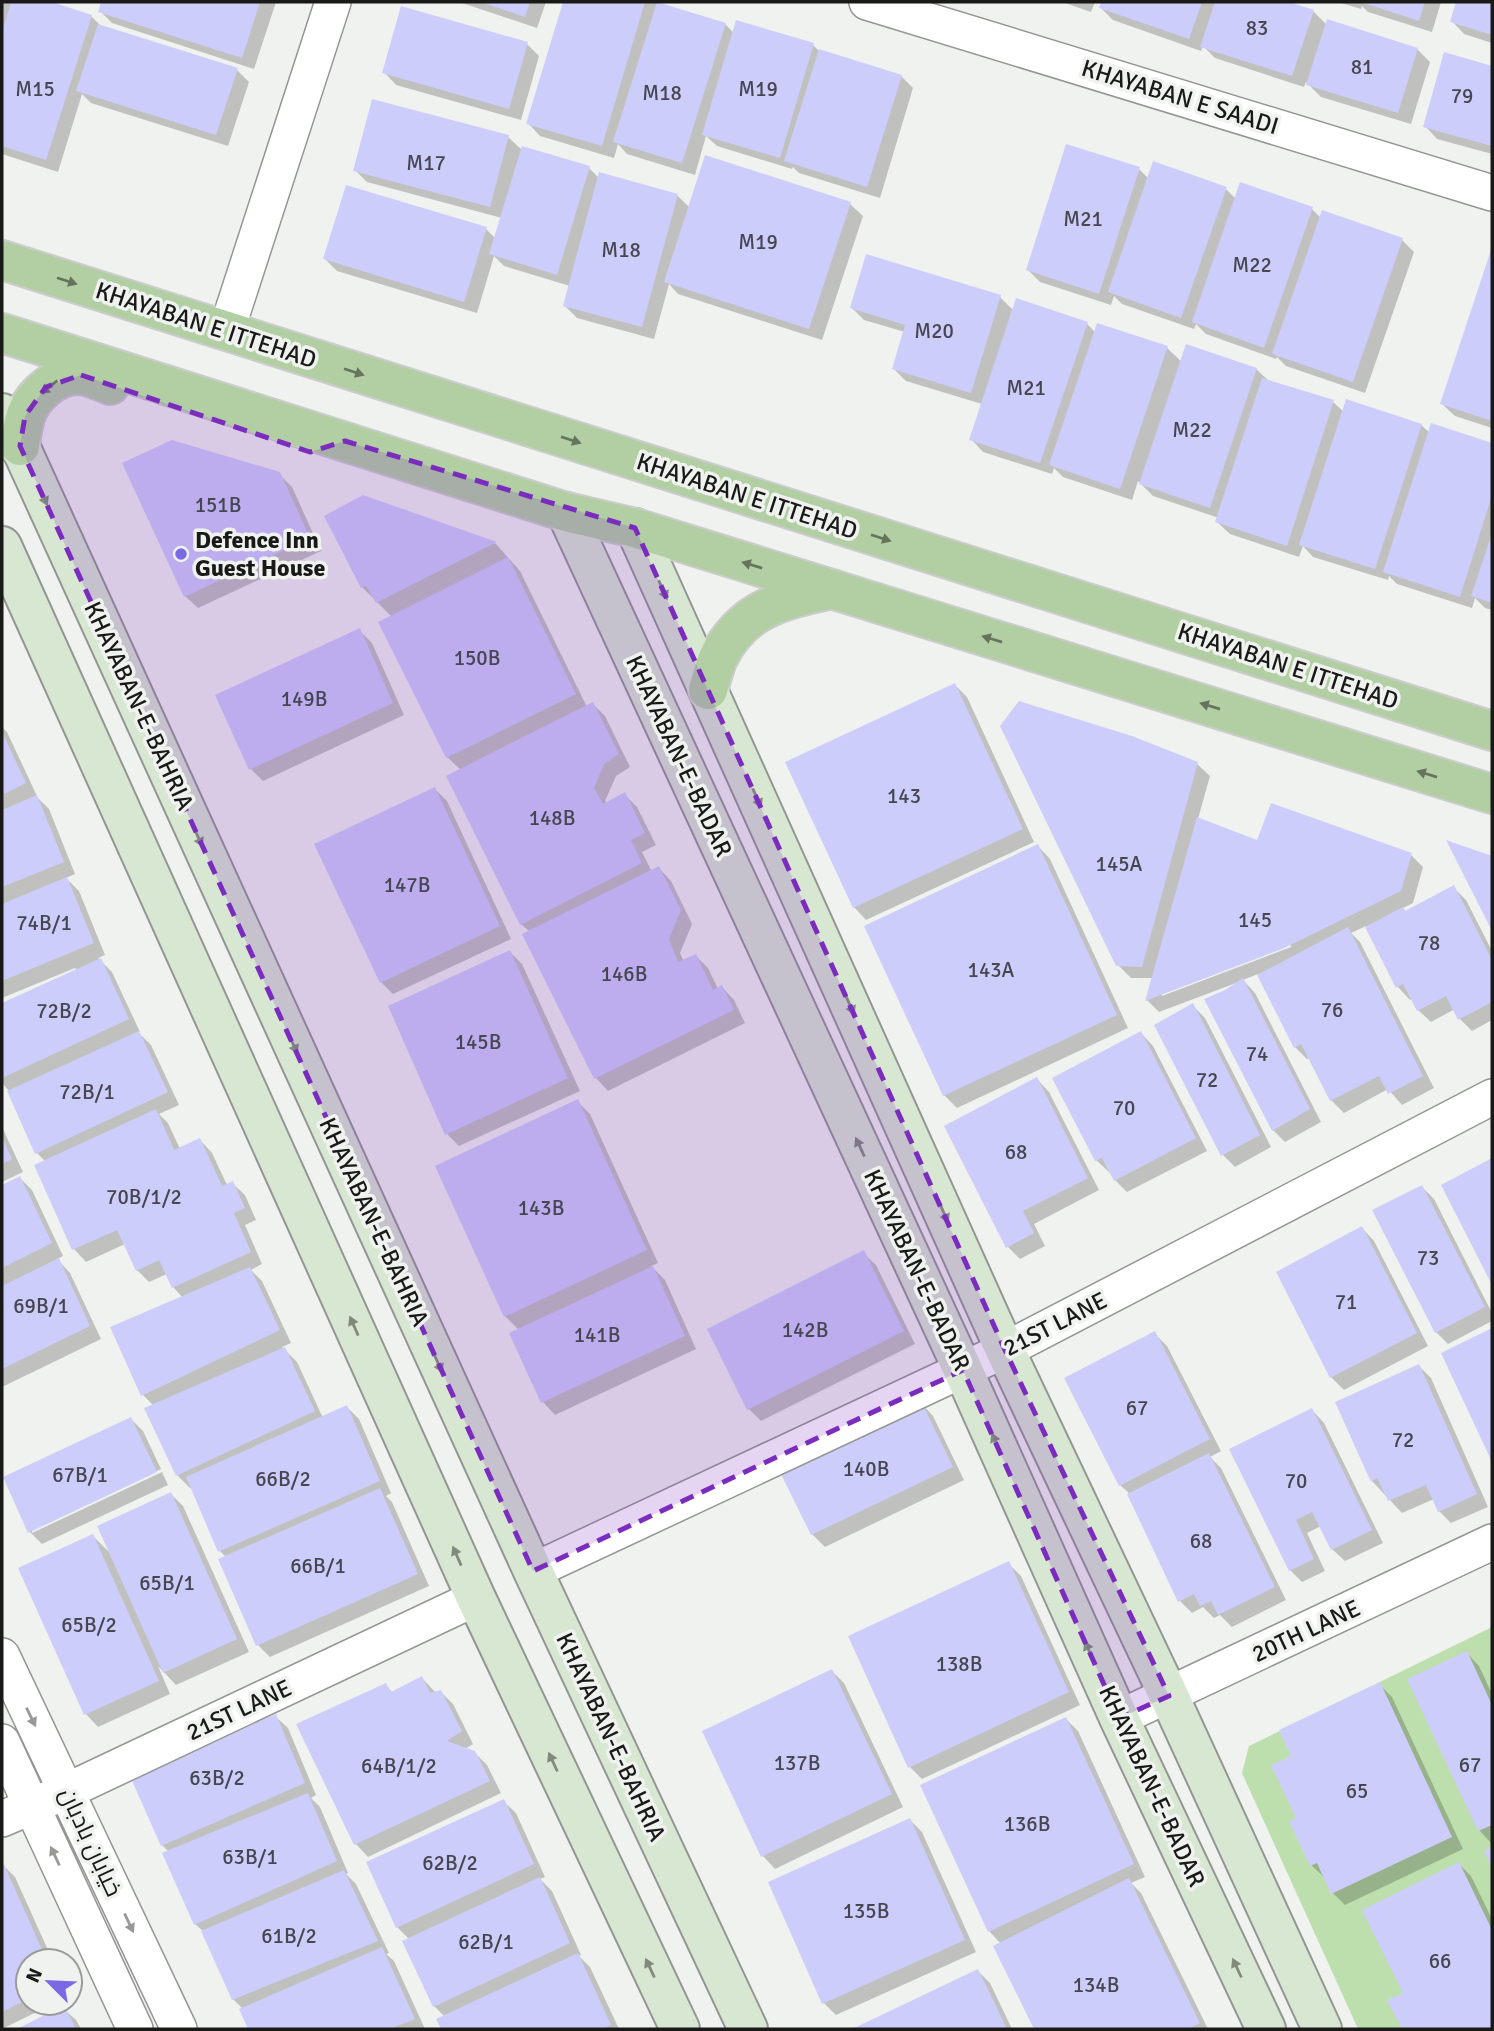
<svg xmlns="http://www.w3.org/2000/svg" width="1494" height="2031" font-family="Signika,Cairo,sans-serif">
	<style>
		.green { fill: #bddfae }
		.shadow { fill: #0003; fill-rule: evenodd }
		.building { fill: #cdcdfc }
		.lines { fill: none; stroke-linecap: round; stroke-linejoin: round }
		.minor-casing { stroke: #949693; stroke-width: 38 }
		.secondary-casing { stroke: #949693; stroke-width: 42 }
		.primary-casing { stroke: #ccc; stroke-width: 42 }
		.minor { stroke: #fff; stroke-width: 35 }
		.secondary { stroke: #d8e7d1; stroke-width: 38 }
		.primary { stroke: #b2cfa3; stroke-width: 38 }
		.oneway { fill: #66745e }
		.oneway2 { fill: #828a7e }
		.oneway3 { fill: #989897 }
		.marked { fill: #7b2cbf; fill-opacity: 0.2; stroke: #7b2cbf; stroke-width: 5; stroke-dasharray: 14 9; stroke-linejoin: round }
		.poi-dot { fill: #7969e5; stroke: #f0f2ef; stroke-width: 2.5 }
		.labels { text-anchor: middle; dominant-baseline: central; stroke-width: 7; stroke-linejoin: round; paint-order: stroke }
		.number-label { font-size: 21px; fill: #464651 }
		.street-label { font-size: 24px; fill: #191918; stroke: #f0f2ef }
		.poi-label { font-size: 24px; font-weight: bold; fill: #191918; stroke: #f0f2ef; text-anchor: start }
	</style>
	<rect width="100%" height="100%" fill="#f0f2ef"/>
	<path class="green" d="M1492,1627V2029H1358L1242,1773L1249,1746Z"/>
	<path class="shadow" d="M2,2H46L91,16L102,27L237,70L249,82L228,146L91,103L82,94L58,172L2,154Z
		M103,2H276L254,69L112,23L100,11Z
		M459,2H546L537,28Z
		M565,2H655L658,4L725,24L734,33L813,45L819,51L901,76L913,88L880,198L799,173L793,167L792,169L717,146L706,136L695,175L627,154L618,144L614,158L540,136L528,123Z
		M1062,2H1095L1091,12Z
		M1103,2H1284L1313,11L1327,25L1417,49L1430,62L1411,124L1321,97L1306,82L1304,87L1215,58L1203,46L1201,51L1113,20L1101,8Z
		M1338,2H1441L1432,32L1368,12L1362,6L1361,9Z
		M1458,2H1492V43L1464,34L1452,21Z
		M527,44L539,56L521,120L396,85L384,72Z
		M1446,55L1492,68V154L1437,139L1425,126Z
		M508,137L523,151L589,168L599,178L677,195L690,208L850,204L863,216L822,340L678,294L669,284L654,339L577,318L565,306L570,286L504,266L494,256L477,313L337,271L325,259L486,229L496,239L502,218L367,182L355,170Z
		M1154,163L1226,189L1236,199L1242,184L1312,209L1321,218L1402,240L1414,252L1365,393L1286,366L1277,357L1276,359L1206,334L1196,324L1194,329L1122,304L1114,296L1111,305L1040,282L1028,270L1139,169L1149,179Z
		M1492,251V428L1455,416L1442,404Z
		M1000,297L1013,310L1087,324L1095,332L1167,348L1182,362L1256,369L1269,381L1333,402L1344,412L1421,425L1430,433L1432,426L1492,445V610L1485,608L1475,598L1472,608L1397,584L1389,576L1388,580L1313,557L1303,546L1299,557L1230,534L1217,522L1219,518L1153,496L1138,481L1132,500L1063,477L1054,468L1052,474L983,452L971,439L982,404L906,381L894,369L905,332L864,320L852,308Z
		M279,474L292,487L321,551L198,608L185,596Z
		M363,497L496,544L520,571L587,707L593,704L605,716L630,767L616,776L605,801L607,804L624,794L637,807L656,845L642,852L652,872L659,868L671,881L692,924L680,953L684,962L696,956L708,968L718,989L722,987L734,1000L745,1023L608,1091L596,1078L525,935L530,932L521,924L461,770L447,757L392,617L362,587Z
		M359,630L372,643L404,715L263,781L251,769Z
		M955,685L967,697L1034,842L866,920L854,907Z
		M2,727L7,732L37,796H36L49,809L75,874L66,878L79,891L105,955L98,958L112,972L140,1032H138L151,1045L179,1105L159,1114L168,1123L180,1149L200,1140L212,1153L227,1185L232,1183L245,1195L256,1220L245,1225L262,1264L251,1270L262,1281L291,1343L282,1347L297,1362L323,1418L347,1407L359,1419L391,1493L386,1496L392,1502L429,1586L270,1657L258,1645L226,1557L220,1551L192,1487L190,1488L177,1475L147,1409L154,1406L143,1395L183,1298L173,1287L167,1274L149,1282L137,1270L125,1244L86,1262L74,1249L36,1166L45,1161L37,1153L10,1092L2,1083V1005L77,970L75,968L2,998Z
		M1197,764L1210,776L1198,819L1258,842L1411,855L1423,867L1413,903L1403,908L1407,913L1454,888L1466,900L1492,951V1020L1472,1031L1460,1019L1455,1009L1431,1022L1418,1010L1412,998L1410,1000L1398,987L1366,926L1351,933L1360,942L1434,1088L1402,1105L1388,1089L1344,1113L1331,1100L1310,1058L1307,1059L1295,1047L1258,974L1243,980L1255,993L1321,1122L1285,1142L1273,1130L1225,992L1236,983L1159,1012L1147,1000L1153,978H1131L1118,965ZM1290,944L1291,947L1162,996V992Z
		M435,789L447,801L511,939L393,994L381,982Z
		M1038,846L1050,859L1128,1028L957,1108L944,1095Z
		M510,952L522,964L580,1091L459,1146L447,1134Z
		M1192,1005L1205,1018L1271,1147L1235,1167L1223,1155Z
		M1141,1033L1153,1046L1207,1151L1127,1192L1115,1180L1111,1171L1109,1172L1096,1160Z
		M1037,1079L1049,1092L1099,1190L1034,1224L1045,1246L1020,1259L1008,1247L946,1127Z
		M577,1101L590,1114L658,1263L651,1266L665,1280L696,1349L555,1415L543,1402L511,1334L519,1330L505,1316Z
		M2,1127L23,1172L2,1182Z
		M1492,1160V1282L1443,1186Z
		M20,1178L32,1190L63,1256L57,1259L70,1273L101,1339L2,1387V1186Z
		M1422,1187L1434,1199L1492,1313V1321L1448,1344L1436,1332Z
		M1362,1228L1374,1241L1428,1346L1344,1390L1331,1377L1278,1272Z
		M863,1253L876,1265L915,1344L761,1421L749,1409Z
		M1492,1330V1457L1443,1354Z
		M1154,1333L1167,1346L1221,1451L1210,1457L1221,1468L1286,1600L1232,1627L1220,1615L1214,1618L1203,1607L1192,1613L1180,1601L1130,1494L1120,1485Z
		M1419,1366L1431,1378L1488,1507L1451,1523L1439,1511L1434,1499L1402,1513L1372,1481Z
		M921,1403L933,1416L964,1480L825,1547L812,1534L782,1471Z
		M1312,1410L1324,1423L1383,1543L1345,1561L1332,1549L1321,1526L1307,1533L1325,1571L1302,1582L1290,1570L1231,1450Z
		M131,1419L143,1431L161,1469L32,1529V1533L162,1472L168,1485L42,1544L30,1532Z
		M171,1494L183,1506L249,1652L176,1685L158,1666L170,1694L98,1727L86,1714L20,1569L93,1536L111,1554Z
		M1009,1564L1021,1576L1080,1705L922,1779L910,1767Z
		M1467,1653L1479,1666L1492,1694L1491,1843L1479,1830Z
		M832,1671L844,1683L903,1807L775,1869L763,1856L704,1732Z
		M422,1678L436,1693L441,1692L453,1704L473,1744L465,1749L474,1752L487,1765L501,1793L368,1857L356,1844L298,1725L385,1685L393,1693Z
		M1380,1685L1392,1697L1463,1849L1345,1905L1333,1893L1324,1877L1311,1865L1298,1819L1293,1757Z
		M275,1716L288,1728L316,1795L311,1798L320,1807L348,1873L346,1874L356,1884L389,1953L386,1954L394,1961L425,2029H250L241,2009H243L233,1999L204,1932L195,1924L169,1852L162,1845Z
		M1066,1719L1078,1731L1145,1877L1131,1883L1141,1893L1208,2029H1036L995,1947L1001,1944L989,1931Z
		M503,1801L516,1813L545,1877L540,1879L552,1891L581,1955L579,1956L590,1967L619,2029H443L439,2020L445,2017L434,2006L409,1939L397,1927Z
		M910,1820L922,1832L976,1952L836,2015L824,2003Z
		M1459,1864L1471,1876L1492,1919V2029H1404L1390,2001L1405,1993Z
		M3,1865L15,1877L53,1961H28V2003H55L2,2029Z
		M978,1971L990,1983L1012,2029H856Z
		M63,2008L76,2020L81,2029H21Z"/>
	<path class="building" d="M11,2H52L92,15L46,160L2,146V32Z
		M101,2H260L242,58L98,12Z
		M481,2H530L525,17Z
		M563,2H645L602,146L526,124Z
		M657,2L726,23L682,163L613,142Z
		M1101,2H1202L1189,39L1099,8Z
		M1215,2H1289L1314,10L1292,76L1200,47Z
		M1361,2H1425L1419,21Z
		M1456,2H1492V35L1450,22Z
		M401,6L528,42L509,109L382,73Z
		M1327,19L1418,48L1398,113L1306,85Z
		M736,20L814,43L780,158L702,135Z
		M98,24L238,68L216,135L76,91Z
		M819,49L902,75L867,187L784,161Z
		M1444,52L1492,66V146L1423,127Z
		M372,99L509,135L490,207L353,171Z
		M1066,144L1140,167L1099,294L1026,270Z
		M522,146L590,166L557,275L489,254Z
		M705,155L851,202L809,329L664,282Z
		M1153,161L1227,187L1181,318L1108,292Z
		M599,172L678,194L642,327L563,306Z
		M1240,182L1313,207L1264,348L1192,322Z
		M346,185L487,227L464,302L323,259Z
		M1322,210L1403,238L1353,382L1272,354Z
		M1492,247V421L1440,404Z
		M866,254L1001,295L971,393L892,369L905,325L850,308Z
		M1016,298L1088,322L1040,463L969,440Z
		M1097,323L1168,346L1120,489L1049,465Z
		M1186,344L1257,368L1210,508L1139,484Z
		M1262,378L1334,400L1287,546L1215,522Z
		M1346,399L1422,424L1375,569L1299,545Z
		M1431,423L1492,443V495L1460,597L1383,572Z
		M172,440L280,472L310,538L184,597L122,463Z
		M363,495L497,542L376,603L366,586L361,588L324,516Z
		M1492,533V603L1471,596Z
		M508,557L576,694L446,758L378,622Z
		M360,628L393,703L249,770L215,695Z
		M955,683L1023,829L853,908L785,762Z
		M1019,701L1132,736L1198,762L1142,967L1116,966L1000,726Z
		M593,702L619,754L604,764L594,788L603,804L625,792L645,833L631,840L642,863L520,925L446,776Z
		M2,732L26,783L2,795Z
		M435,787L500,926L380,983L314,844Z
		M37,795L64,862L2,887V810Z
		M1271,803L1412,853L1401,891L1282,949L1145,1001L1197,817L1257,840Z
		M1446,840L1492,856V931Z
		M1038,844L1117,1015L943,1096L864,926Z
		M659,866L681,910L669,939L678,962L696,954L713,990L722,985L734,1010L594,1079L522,934Z
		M67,877L94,943L2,981V904Z
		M1454,885L1492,960V1002L1458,1020L1446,996L1417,1011L1403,984L1396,988L1365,927L1403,907L1405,911Z
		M1348,927L1423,1076L1388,1094L1379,1076L1330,1101L1301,1044L1294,1048L1257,975Z
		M510,950L568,1078L445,1135L388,1006Z
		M101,958L129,1019L2,1078V1003Z
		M1243,978L1310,1109L1272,1131L1204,999L1225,990Z
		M1193,1003L1260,1135L1221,1156L1154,1025Z
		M139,1031L168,1092L35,1154L7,1091Z
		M1141,1031L1196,1138L1114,1181L1102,1158L1095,1161L1052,1078Z
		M1037,1077L1088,1178L1023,1211L1034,1233L1006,1248L944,1126Z
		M578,1099L647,1250L504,1317L435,1166Z
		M156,1109L174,1150L200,1138L222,1186L233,1181L245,1208L234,1213L251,1252L172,1288L159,1260L136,1271L117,1230L72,1250L34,1165Z
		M2,1137L12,1159L2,1164Z
		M1492,1158V1285L1441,1185Z
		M20,1176L52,1243L2,1268V1185Z
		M1422,1185L1485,1307L1435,1333L1372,1210Z
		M1362,1226L1417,1333L1330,1378L1276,1272Z
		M864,1250L904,1331L747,1410L707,1329Z
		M59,1258L90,1326L2,1369V1286Z
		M653,1266L685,1336L541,1403L509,1333Z
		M250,1267L280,1330L141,1396L110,1327Z
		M1492,1328V1462L1441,1353Z
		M1155,1331L1210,1439L1119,1486L1064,1378Z
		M285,1347L315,1411L176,1476L144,1408Z
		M1419,1364L1477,1494L1438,1512L1426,1485L1388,1501L1377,1478L1371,1482L1335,1402Z
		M921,1401L953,1467L811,1535L779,1470Z
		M347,1405L380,1481L218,1552L186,1477Z
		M1312,1408L1372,1530L1331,1550L1312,1512L1296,1520L1314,1559L1289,1571L1229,1449Z
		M131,1417L157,1472L28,1533L3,1477Z
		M1209,1453L1275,1587L1218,1615L1211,1601L1200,1606L1194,1594L1178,1602L1127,1494Z
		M380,1488L418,1574L256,1646L218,1559Z
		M171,1492L237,1639L163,1673L97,1526Z
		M93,1534L159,1681L84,1715L18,1568Z
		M1009,1561L1069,1692L908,1768L848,1636Z
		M1467,1651L1492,1705V1825L1478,1831L1407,1679Z
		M832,1669L892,1794L761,1857L702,1731Z
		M422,1676L430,1693L441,1690L462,1731L447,1741L475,1751L490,1781L354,1845L296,1724L386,1683L391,1692Z
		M1380,1682L1452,1837L1331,1894L1317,1863L1310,1866L1289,1821L1296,1818L1271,1765L1291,1756L1279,1730Z
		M276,1714L305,1783L161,1846L129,1774Z
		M1066,1717L1134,1864L988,1932L920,1785Z
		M308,1793L337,1861L194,1925L162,1853Z
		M504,1799L534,1864L396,1928L366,1862Z
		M910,1818L965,1940L822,2004L768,1882Z
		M1492,1847V1868L1484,1851Z
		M2,1860L47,1961H28V1999L2,2012Z
		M1459,1862L1492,1930V2029H1402L1387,2000L1403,1993L1362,1910Z
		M344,1870L378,1941L232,2000L201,1931Z
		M540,1877L570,1943L433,2007L402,1941Z
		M1129,1878L1200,2023L1188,2029H1034L993,1946Z
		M382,1947L415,2019L389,2029H248L239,2009Z
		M578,1953L611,2025L602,2029H441L436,2019Z
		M978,1969L1007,2029H852Z
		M64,2005L76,2029H17Z"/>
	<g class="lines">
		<defs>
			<path id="minor" d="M867,2L1492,193
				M226,332L333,2
				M533,1571L1005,1350L1492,1097
				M2,1656L179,2029
				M1119,1718L1492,1542
				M2,1742L135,2029
				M2,1819L67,1791L476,1598"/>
			<path id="secondary" d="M2,413L20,446L533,1571L748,2029
				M566,512L963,1370L1119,1718L1266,2029
				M635,528L1005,1350L1169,1696L1322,2029
				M2,546L476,1598L680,2029"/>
			<path id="primary" d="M2,260L1492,731
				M2,333L566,512L635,528L1492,794
				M20,446C21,437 22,427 25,418C31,396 55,375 78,375C89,375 100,381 110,385
				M708,690C711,679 714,668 718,658C743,608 782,600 832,589"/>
		</defs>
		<use href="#minor" class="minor-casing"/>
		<use href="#secondary" class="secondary-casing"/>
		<use href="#primary" class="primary-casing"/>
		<use href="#minor" class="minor"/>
		<use href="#secondary" class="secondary"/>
		<use href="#primary" class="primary"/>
	</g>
	<defs><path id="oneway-solid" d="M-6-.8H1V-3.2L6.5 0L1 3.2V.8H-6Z" transform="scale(1.75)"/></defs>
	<g class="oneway">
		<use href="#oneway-solid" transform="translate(67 281) rotate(18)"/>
		<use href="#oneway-solid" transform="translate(354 372) rotate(18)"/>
		<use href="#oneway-solid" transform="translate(49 387) rotate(143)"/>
		<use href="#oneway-solid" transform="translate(571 440) rotate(18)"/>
		<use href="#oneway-solid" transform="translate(881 538) rotate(18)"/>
		<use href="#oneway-solid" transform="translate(752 565) rotate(-163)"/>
		<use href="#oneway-solid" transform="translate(992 639) rotate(-163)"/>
		<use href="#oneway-solid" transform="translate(1210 706) rotate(-163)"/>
		<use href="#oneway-solid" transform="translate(1427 774) rotate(-163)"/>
	</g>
	<g class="oneway2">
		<use href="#oneway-solid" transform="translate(43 496) rotate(65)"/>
		<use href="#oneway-solid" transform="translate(663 590) rotate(66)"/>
		<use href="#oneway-solid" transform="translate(757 798) rotate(66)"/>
		<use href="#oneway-solid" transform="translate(198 837) rotate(65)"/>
		<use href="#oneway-solid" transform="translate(850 1005) rotate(66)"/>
		<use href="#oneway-solid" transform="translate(293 1044) rotate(65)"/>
		<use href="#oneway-solid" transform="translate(860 1147) rotate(-115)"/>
		<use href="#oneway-solid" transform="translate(944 1213) rotate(66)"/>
		<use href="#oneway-solid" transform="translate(354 1326) rotate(-114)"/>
		<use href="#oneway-solid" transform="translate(438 1363) rotate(65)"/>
		<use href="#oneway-solid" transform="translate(996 1443) rotate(-114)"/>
		<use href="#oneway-solid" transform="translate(457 1556) rotate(-114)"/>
		<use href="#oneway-solid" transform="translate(1089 1651) rotate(-114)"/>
		<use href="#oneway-solid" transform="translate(553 1762) rotate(-115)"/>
		<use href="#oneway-solid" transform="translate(650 1968) rotate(-115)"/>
		<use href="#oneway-solid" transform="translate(1237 1968) rotate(-115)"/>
	</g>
	<g class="oneway3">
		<use href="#oneway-solid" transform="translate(31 1717) rotate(64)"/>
		<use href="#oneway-solid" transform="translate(55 1856) rotate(-115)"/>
		<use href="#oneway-solid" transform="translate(129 1923) rotate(65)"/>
	</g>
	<path class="marked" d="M81,375L310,452L345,441L635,528L1005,1350L1169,1696L1119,1718L963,1370L533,1571L20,446L25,416L46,387Z"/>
	<circle class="poi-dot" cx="181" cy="554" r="7"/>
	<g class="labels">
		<g class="number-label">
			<text x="1257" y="28">83</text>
			<text x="1362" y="67">81</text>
			<text x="35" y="89">M15</text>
			<text x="758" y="89">M19</text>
			<text x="662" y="93">M18</text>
			<text x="1462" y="96">79</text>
			<text x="426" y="163">M17</text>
			<text x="1083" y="219">M21</text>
			<text x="758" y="242">M19</text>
			<text x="621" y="250">M18</text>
			<text x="1252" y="265">M22</text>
			<text x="934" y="331">M20</text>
			<text x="1026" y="388">M21</text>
			<text x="1192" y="430">M22</text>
			<text x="218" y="505">151B</text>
			<text x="477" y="658">150B</text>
			<text x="304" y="699">149B</text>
			<text x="904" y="796">143</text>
			<text x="552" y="818">148B</text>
			<text x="1119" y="864">145A</text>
			<text x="407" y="885">147B</text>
			<text x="1255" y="920">145</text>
			<text x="44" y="923">74B/1</text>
			<text x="1429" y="943">78</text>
			<text x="991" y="970">143A</text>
			<text x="624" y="974">146B</text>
			<text x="1332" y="1010">76</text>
			<text x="64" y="1011">72B/2</text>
			<text x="478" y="1042">145B</text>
			<text x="1257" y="1054">74</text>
			<text x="1207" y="1080">72</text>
			<text x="87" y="1092">72B/1</text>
			<text x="1124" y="1108">70</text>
			<text x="1016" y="1152">68</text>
			<text x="144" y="1197">70B/1/2</text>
			<text x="541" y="1208">143B</text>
			<text x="1428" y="1258">73</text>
			<text x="1346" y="1302">71</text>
			<text x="41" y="1306">69B/1</text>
			<text x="805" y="1330">142B</text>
			<text x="597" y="1335">141B</text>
			<text x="1137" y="1408">67</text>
			<text x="1403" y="1440">72</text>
			<text x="866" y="1469">140B</text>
			<text x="80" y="1475">67B/1</text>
			<text x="283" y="1479">66B/2</text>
			<text x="1296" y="1481">70</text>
			<text x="1201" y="1541">68</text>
			<text x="318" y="1566">66B/1</text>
			<text x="167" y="1583">65B/1</text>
			<text x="89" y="1625">65B/2</text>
			<text x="959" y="1664">138B</text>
			<text x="797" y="1763">137B</text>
			<text x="1470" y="1765">67</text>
			<text x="399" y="1766">64B/1/2</text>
			<text x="217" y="1778">63B/2</text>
			<text x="1357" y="1791">65</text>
			<text x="1027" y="1824">136B</text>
			<text x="250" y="1857">63B/1</text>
			<text x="450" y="1863">62B/2</text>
			<text x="866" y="1911">135B</text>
			<text x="289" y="1936">61B/2</text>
			<text x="486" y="1942">62B/1</text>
			<text x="1440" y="1961">66</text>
			<text x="1096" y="1985">134B</text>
		</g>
		<g class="street-label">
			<text transform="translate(1180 97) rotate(17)">KHAYABAN E SAADI</text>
			<text transform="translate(206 325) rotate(18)">KHAYABAN E ITTEHAD</text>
			<text transform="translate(747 496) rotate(18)">KHAYABAN E ITTEHAD</text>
			<text transform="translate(1288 666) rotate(18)">KHAYABAN E ITTEHAD</text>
			<text transform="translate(139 706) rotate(65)">KHAYABAN-E-BAHRIA</text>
			<text transform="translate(679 756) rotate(65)">KHAYABAN-E-BADAR</text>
			<text transform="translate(374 1222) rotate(65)">KHAYABAN-E-BAHRIA</text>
			<text transform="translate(917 1270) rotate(65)">KHAYABAN-E-BADAR</text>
			<text transform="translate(1055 1324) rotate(-27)">21ST LANE</text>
			<text transform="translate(1306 1631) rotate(-25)">20TH LANE</text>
			<text transform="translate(239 1710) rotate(-25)">21ST LANE</text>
			<text transform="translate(611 1737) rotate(65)">KHAYABAN-E-BAHRIA</text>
			<text transform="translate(1152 1786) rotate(65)">KHAYABAN-E-BADAR</text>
			<text transform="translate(91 1842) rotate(65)">خیابان بادبان</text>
		</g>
		<g class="poi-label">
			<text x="195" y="540">Defence Inn<tspan x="195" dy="28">Guest House</tspan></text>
		</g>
	</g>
	<rect width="1494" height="2031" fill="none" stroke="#191918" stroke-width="7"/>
	<g transform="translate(49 1982) rotate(294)"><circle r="33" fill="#f0f2ef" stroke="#9a9b99" stroke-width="2"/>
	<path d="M0-5L12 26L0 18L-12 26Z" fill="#7969e5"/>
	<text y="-10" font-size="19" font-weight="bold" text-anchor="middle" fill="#191918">N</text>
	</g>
</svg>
